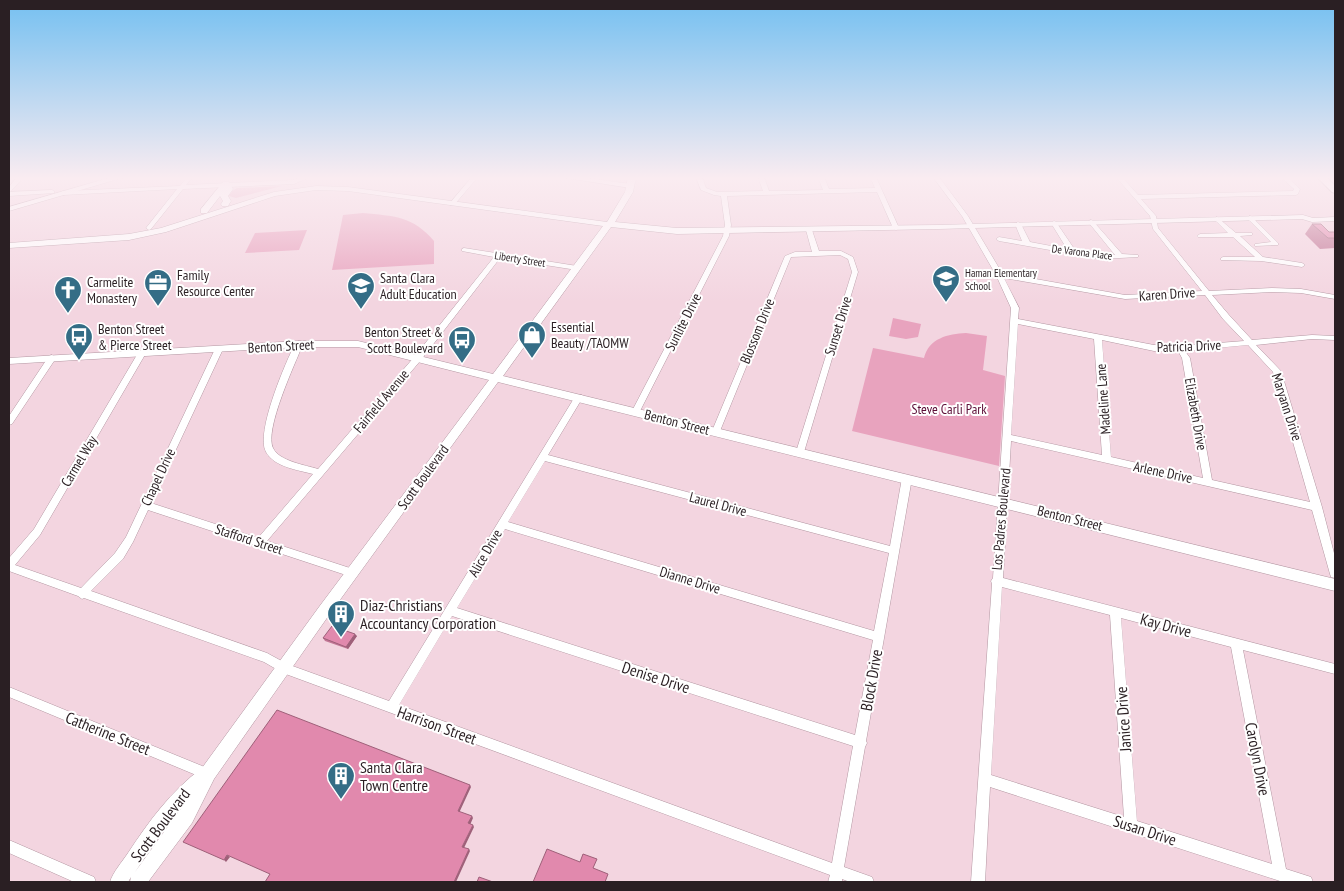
<svg xmlns="http://www.w3.org/2000/svg" width="1344" height="891" font-family="'PT Sans Narrow',sans-serif">
	<style>
		.green { fill: #e8a3be }
		.lines { fill: none; stroke-linecap: round; stroke-linejoin: round }
		.minor-casing { stroke: #b397a2; stroke-width: 1 }
		.major-casing { stroke: #b397a2; stroke-width: 1 }
		.highway-casing { stroke: #b397a2; stroke-width: 2 }
		.minor { fill: #fff; fill-rule: evenodd }
		.major { fill: #fff; fill-rule: evenodd }
		.highway { fill: #fff; fill-rule: evenodd }
		.wall { fill: #c27695 }
		.shaded-wall { fill: #9e6079 }
		.building { fill: #e189ad; stroke: #9e6079 }
		.labels { text-anchor: middle; dominant-baseline: central; stroke-width: 4; stroke-linejoin: round; paint-order: stroke }
		.far-street-label { font-size: 11px; fill: #2a1f23; stroke: #fff }
		.far-poi-label { font-size: 11px; fill: #2a1f23; stroke: #fff; text-anchor: start }
		.poi-label { font-size: 14px; fill: #2a1f23; stroke: #fff; text-anchor: start }
		.street-label { font-size: 14px; fill: #2a1f23; stroke: #fff }
		.park-label { font-size: 14px; fill: #5c0e37; stroke: #fff }
		.near-poi-label { font-size: 16px; fill: #2a1f23; stroke: #fff; text-anchor: start }
		.near-street-label { font-size: 16px; fill: #2a1f23; stroke: #fff }
	</style>
	<rect width="100%" height="100%" fill="#f3d5e0"/>
	<path class="green" d="M282,186L236,198L229,196L232,191L237,188Z
		M363,213C394,216 413,216 434,241V264L332,270L343,215Z
		M307,230L299,250L245,253L255,233Z
		M893,318L921,324L918,337L906,339L889,336Z
		M966,333L987,336L983,370L1005,376L999,466L852,431L873,348L924,358C929,338 948,334 966,333Z"/>
	<g class="lines">
		<defs>
			<path id="minor" d="M17,177H24L11,191L9,192V187Z
				M187,177H193L186,185L293,180L301,177H310L294,184L183,189L151,229L149,230L146,228L177,189L63,195L60,193L63,191L180,186Z
				M472,177H478L454,205H450V203Z
				M560,177H579L631,184L634,186L631,188Z
				M696,177H702L706,188L717,192L763,191L758,177H764L769,191L823,190L818,177H824L829,189L875,188L870,177H876L899,228L896,230L893,228L877,192L727,196L731,225L729,236L640,411L636,414L632,411L723,236L725,225L721,196L714,195L701,190Z
				M933,177H939L968,216L1002,273L1125,295L1202,291L1153,229L1150,216L1116,177H1122L1138,195L1293,191L1294,189L1281,177H1288L1300,189L1298,194L1296,195L1141,199L1156,216L1158,228L1209,291L1272,288L1301,289L1335,295V299L1301,293L1272,292L1212,295L1229,315L1252,340L1312,335L1335,336V340L1312,339L1256,345L1281,371L1322,507L1335,557V578L1331,577L1330,574L1312,510L1011,441L1003,578L1335,664V674L1243,650L1286,869L1311,877L1313,882H1286L1280,881L990,787L985,882H971L992,584L991,581L993,578L1011,308L996,275L962,216ZM1004,278L1125,299L1205,295L1223,319L1244,341L1180,346L1154,345L1018,319L1019,308ZM1018,324L1094,339L1102,455L1011,435ZM1102,340L1154,351H1178L1182,358L1203,478L1111,457ZM1248,345L1273,372L1310,502L1212,480L1190,358L1185,351ZM1002,587L1110,615L1124,817L991,775ZM1121,618L1231,647L1272,864L1137,821Z
				M52,190L54,191V193L9,196V192Z
				M1250,216L1252,217L1278,243V245L1255,246V244L1271,242L1247,218Z
				M1217,217L1236,233H1252V235L1240,236L1263,257L1302,263L1305,265L1302,267L1261,261L1221,260V258L1223,257H1255L1233,237H1198L1197,236L1200,234L1228,233L1214,219Z
				M1091,220L1093,221L1122,254L1138,255V257L1101,259L999,241L996,239L999,237L1022,241L1015,224L1018,222L1021,224L1030,242L1067,249L1051,223L1054,221L1056,222L1075,250L1101,255H1115L1089,223V221Z
				M809,228L812,230L819,251H841L853,257L858,272L804,452L803,454H797L796,452L852,272L848,259L840,255L791,257L720,431L716,434L712,431L785,256L795,252H812L806,230Z
				M464,248L577,266L580,268L577,270L500,258L421,360L267,541L356,570L357,573L356,576L352,577L148,510L133,542L123,559L91,591L267,653L287,664L389,701L576,395H582L583,397L548,455L890,546L902,478L904,476H910L912,478L866,741L867,743L865,747L844,867L872,877L874,882H850L842,879V882H828L830,875L283,673L264,662L84,598L82,599L78,596L9,571V558L34,529L138,353L142,350L146,353L40,535L15,565L81,588L115,553L126,537L215,349L219,346L223,349L151,503L258,538L313,474C298,470 274,467 266,452C255,433 286,361 296,342L299,341L303,344C295,364 264,430 273,448C279,461 305,465 318,469L415,356L494,257L462,251V249ZM545,461L889,553L874,631L508,522ZM505,529L873,640L855,735L457,608ZM452,616L853,746L832,863L399,705Z
				M52,355L56,358L12,424L9,425V416L49,356Z
				M9,687L212,770L214,774L212,778L208,780L9,697Z
				M9,840L94,877L96,882H74L9,853Z"/>
			<path id="major" d="M112,177H125L9,211V207Z
				M628,177H636L633,192L615,222L677,228L938,225L1303,215L1313,218L1335,217V221L1312,222L1302,219L938,229L677,234L611,227L503,376L1335,579V591L498,382L329,615L214,779L192,823L148,882H130L131,877L128,882H110C113,872 122,862 128,853C149,821 171,791 202,768L319,607L489,380L358,347H299L9,364V358L299,341H358L493,374L603,226L348,191L316,190L275,196L166,232L129,240L9,248V243L129,234L161,228L274,192L316,186L348,187L607,222L625,192ZM185,803L135,872L164,829Z
				M223,182H229L233,189L228,196L231,201L228,206H222L221,204L223,201L220,196L207,213H201V209Z"/>
			<path id="highway" d="M1317,177H1326L1335,186V193L1332,192Z"/>
		</defs>
		<use href="#minor" class="minor-casing"/>
		<use href="#major" class="major-casing"/>
		<use href="#highway" class="highway-casing"/>
		<use href="#minor" class="minor"/>
		<use href="#major" class="major"/>
		<use href="#highway" class="highway"/>
	</g>
	<path class="wall" d="M1312,224L1329,232H1335V248L1320,249L1305,234Z
		M357,636L348,649L325,641L323,638Z"/>
	<path class="shaded-wall" d="M355,634L357,636L348,649L346,647Z
		M470,785L471,787L459,813L458,811Z
		M472,816L473,818L470,825L468,823Z
		M473,825L474,827L464,848L462,847Z
		M469,849L470,851L456,882H454Z
		M227,855L230,857L226,862L224,860Z"/>
	<path class="building" d="M1312,224H1321L1329,232H1335V238H1328Z
		M332,626L355,634L346,647L323,638Z
		M277,710L470,785L458,811L472,816L468,823L473,825L462,847L469,849L454,882H265L270,874L227,855L224,860L183,842Z
		M547,849L580,862L583,854L597,859L593,868L608,874L605,882H533Z
		M479,877L493,882H477Z"/>
	<linearGradient id="sky" x2="0" y2="1"><stop stop-color="#75c0f1"/><stop offset="0.59" stop-color="#faecf1"/><stop offset="1" stop-color="#faecf1" stop-opacity="0"/></linearGradient>
	<rect width="1344" height="302" fill="url(#sky)"/>
	<defs>
		<symbol id="school-pin" viewBox="-11 -11 22 30"><path d="M0 17L-7.5 6A9.5 9.5 0 1 1 7.5 6Z" fill="#346d86" stroke="#fff"/><path d="M0-5L7-2L0 1L-7-2ZM-4 1L0 2.5L4 1V4Q0 6-4 4Z" fill="#fff"/></symbol>
		<symbol id="office-pin" viewBox="-11 -11 22 30"><path d="M0 17L-7.5 6A9.5 9.5 0 1 1 7.5 6Z" fill="#346d86" stroke="#fff"/><path d="M-6-3h4V-5.5h4V-3h4V5H-6ZM-1-4.5V-3h2v-1.5ZM-6 0V1H6V0Z" fill="#fff"/></symbol>
		<symbol id="church-pin" viewBox="-11 -11 22 30"><path d="M0 17L-7.5 6A9.5 9.5 0 1 1 7.5 6Z" fill="#346d86" stroke="#fff"/><path d="M-1.2-6h2.4v3.5h3.3v2.4h-3.3V6h-2.4V-.1h-3.3v-2.4h3.3Z" fill="#fff"/></symbol>
		<symbol id="shop-pin" viewBox="-11 -11 22 30"><path d="M0 17L-7.5 6A9.5 9.5 0 1 1 7.5 6Z" fill="#346d86" stroke="#fff"/><path d="M-5-2.5h2.3a2.7 3.5 0 0 1 5.4 0H5L5.5 6h-11ZM-1.5-2.5h3a1.5 2.3 0 0 0-3 0Z" fill="#fff"/></symbol>
		<symbol id="bus-pin" viewBox="-11 -11 22 30"><path d="M0 17L-7.5 6A9.5 9.5 0 1 1 7.5 6Z" fill="#346d86" stroke="#fff"/><path d="M-5-6H5V4H4V6H2V4H-2V6H-4V4H-5ZM-3.5-4V0h7V-4ZM-3.5 1.2v1.5H-2V1.2ZM2 1.2v1.5H3.5V1.2Z" fill="#fff"/></symbol>
		<symbol id="building-pin" viewBox="-11 -11 22 30"><path d="M0 17L-7.5 6A9.5 9.5 0 1 1 7.5 6Z" fill="#346d86" stroke="#fff"/><path d="M-4-6H4V6H1V3H-1V6H-4ZM-2.5-4.3h1.7v1.8h-1.7ZM.8-4.3h1.7v1.8H.8ZM-2.5-1h1.7V.8h-1.7ZM.8-1h1.7V.8H.8Z" fill="#fff"/></symbol>
	</defs>
	<g fill-rule="evenodd">
		<use href="#school-pin" x="930" y="263" width="32" height="43"/>
		<use href="#office-pin" x="142" y="267" width="32" height="43"/>
		<use href="#school-pin" x="345" y="270" width="32" height="43"/>
		<use href="#church-pin" x="52" y="274" width="32" height="43"/>
		<use href="#shop-pin" x="516" y="319" width="32" height="43"/>
		<use href="#bus-pin" x="63" y="321" width="32" height="43"/>
		<use href="#bus-pin" x="446" y="324" width="32" height="43"/>
		<use href="#building-pin" x="325" y="598" width="32" height="43"/>
		<use href="#building-pin" x="325" y="760" width="32" height="43"/>
	</g>
	<g class="labels">
		<g class="far-street-label">
			<text transform="translate(1082 252) rotate(7)">De Varona Place</text>
			<text transform="translate(520 259) rotate(9)">Liberty Street</text>
		</g>
		<g class="far-poi-label">
			<text x="965" y="273">Haman Elementary<tspan x="965" dy="13">School</tspan></text>
		</g>
		<g class="poi-label">
			<text x="177" y="275">Family<tspan x="177" dy="16">Resource Center</tspan></text>
			<text x="380" y="278">Santa Clara<tspan x="380" dy="16">Adult Education</tspan></text>
			<text x="87" y="282">Carmelite<tspan x="87" dy="16">Monastery</tspan></text>
			<text x="551" y="327">Essential<tspan x="551" dy="16">Beauty /TAOMW</tspan></text>
			<text x="98" y="329">Benton Street<tspan x="98" dy="16">&amp; Pierce Street</tspan></text>
			<text x="443" y="332" text-anchor="end">Benton Street &amp;<tspan x="443" dy="16">Scott Boulevard</tspan></text>
		</g>
		<g class="street-label">
			<text transform="translate(1167 294) rotate(-4)">Karen Drive</text>
			<text transform="translate(683 322) rotate(-63)">Sunlite Drive</text>
			<text transform="translate(838 326) rotate(-73)">Sunset Drive</text>
			<text transform="translate(757 331) rotate(-68)">Blossom Drive</text>
			<text transform="translate(281 346) rotate(-3)">Benton Street</text>
			<text transform="translate(1189 346) rotate(-2)">Patricia Drive</text>
			<text transform="translate(1103 399) rotate(-94)">Madeline Lane</text>
			<text transform="translate(381 401) rotate(-50)">Fairfield Avenue</text>
			<text transform="translate(1287 407) rotate(72)">Maryann Drive</text>
			<text transform="translate(1196 414) rotate(80)">Elizabeth Drive</text>
			<text transform="translate(677 422) rotate(14)">Benton Street</text>
			<text transform="translate(79 461) rotate(-59)">Carmel Way</text>
			<text transform="translate(1163 472) rotate(12)">Arlene Drive</text>
			<text transform="translate(158 477) rotate(-65)">Chapel Drive</text>
			<text transform="translate(423 477) rotate(-54)">Scott Boulevard</text>
			<text transform="translate(718 504) rotate(15)">Laurel Drive</text>
			<text transform="translate(1070 518) rotate(14)">Benton Street</text>
			<text transform="translate(1001 519) rotate(-85)">Los Padres Boulevard</text>
			<text transform="translate(249 539) rotate(18)">Stafford Street</text>
			<text transform="translate(485 553) rotate(-60)">Alice Drive</text>
			<text transform="translate(690 580) rotate(17)">Dianne Drive</text>
		</g>
		<g class="park-label">
			<text x="949" y="409">Steve Carli Park</text>
		</g>
		<g class="near-poi-label">
			<text x="360" y="605">Diaz-Christians<tspan x="360" dy="18">Accountancy Corporation</tspan></text>
			<text x="360" y="767">Santa Clara<tspan x="360" dy="18">Town Centre</tspan></text>
		</g>
		<g class="near-street-label">
			<text transform="translate(1166 625) rotate(15)">Kay Drive</text>
			<text transform="translate(656 677) rotate(18)">Denise Drive</text>
			<text transform="translate(871 680) rotate(-80)">Block Drive</text>
			<text transform="translate(1123 719) rotate(-94)">Janice Drive</text>
			<text transform="translate(437 725) rotate(20)">Harrison Street</text>
			<text transform="translate(108 733) rotate(22)">Catherine Street</text>
			<text transform="translate(1258 759) rotate(79)">Carolyn Drive</text>
			<text transform="translate(160 825) rotate(-53)">Scott Boulevard</text>
			<text transform="translate(1145 830) rotate(18)">Susan Drive</text>
		</g>
	</g>
	<rect width="1344" height="891" fill="none" stroke="#2a1f23" stroke-width="20"/>
</svg>
